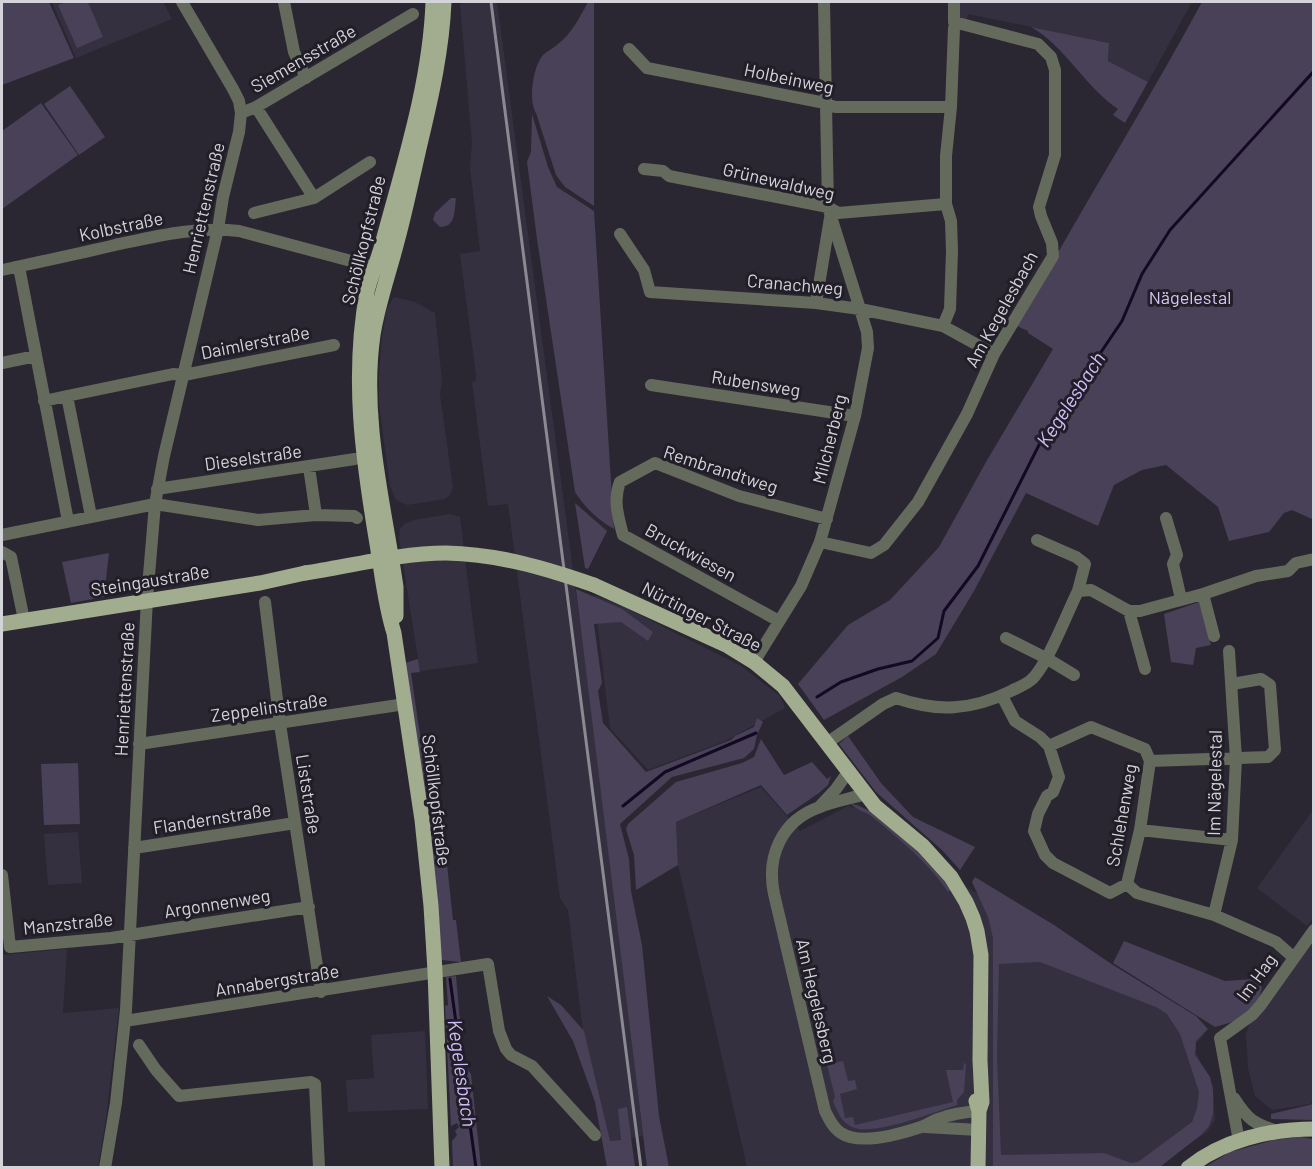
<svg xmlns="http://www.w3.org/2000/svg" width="1315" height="1169" font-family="Barlow,sans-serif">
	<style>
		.built { fill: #343040 }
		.green { fill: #484158; fill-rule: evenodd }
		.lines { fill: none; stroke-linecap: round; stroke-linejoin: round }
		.stream { stroke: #130923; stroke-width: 3 }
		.minor { stroke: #656b5c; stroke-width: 12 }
		.major { stroke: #a1ad8e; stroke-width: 15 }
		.rail { stroke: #8b8991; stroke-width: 3 }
		.major-bridge { stroke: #a1ad8e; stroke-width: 15 }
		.labels { text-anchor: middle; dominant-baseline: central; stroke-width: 6; stroke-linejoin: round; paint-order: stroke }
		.street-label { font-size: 18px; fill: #d5d3da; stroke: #211e28 }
		.park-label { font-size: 18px; fill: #d4c7f6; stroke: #211e28 }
		.water-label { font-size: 20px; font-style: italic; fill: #d0befa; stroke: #211e28 }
	</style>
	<rect width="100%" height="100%" fill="#2a2732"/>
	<path class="built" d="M52,2H163L172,19L76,58Z
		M466,2H497L597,750L643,1136L606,1142L583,1032L568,910L560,898L508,504L488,506L472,382L476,381V375L460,254L480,251L470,168L472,143L460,4Z
		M956,2H1192L1148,82L1108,61L1109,43L968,14L966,22L956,20Z
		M394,297L415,302L435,313L442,381L440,394L453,488L450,495L445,499L407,505L396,500L390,486L379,404V373L382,336L387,308Z
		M450,514L460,517L478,663L420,671L399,539L400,529L404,524L414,520Z
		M594,595L624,607L741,666L780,696L785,708L725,741L648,770L610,728Z
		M761,787L800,831L848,806L866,812L935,868L1169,1010L1204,1035L1196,1043V1053L1213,1085L1215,1120L1207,1132L1157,1167H747L678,865L676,822Z
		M1313,810V918L1307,926L1257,888Z
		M78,832L82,883L48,885L44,834Z
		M1313,936V1101L1310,1104L1272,1110L1255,1096L1248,1068L1246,1034L1250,1022Z
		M67,949L63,1013L119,1008L106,1118L98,1167H2V955Z
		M425,1031L428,1109L348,1112L346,1080L374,1078L371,1035Z"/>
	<path class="green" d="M2,2H49L74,58L2,85Z
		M67,2H88L103,37L77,48L58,5Z
		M588,2H594V206L565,187L556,175L536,113C528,101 533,66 543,55C547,51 554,48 558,44C572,33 580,17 588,2Z
		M1202,2H1313V518L1312,519L1292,510L1284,513L1269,532L1229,541L1218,507L1166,465L1142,470L1114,485L1098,526L1026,493L974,591L936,654L902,677L824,720L798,684L848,625L890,600L939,547L986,462L1053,349L1028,333V331L1017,326C1076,217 1143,111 1202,2Z
		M1031,27L1109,43L1108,61L1148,82L1125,123L1113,115L1118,109C1084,86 1066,47 1031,27Z
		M70,86L105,137L79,155L44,104Z
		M41,103L78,155L2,209V131Z
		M532,114L548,167L557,187L594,211L614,529C598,520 585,508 575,492L537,239L527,162L531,152Z
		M451,198H455L456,199C454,212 456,227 440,227L433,220L435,213Z
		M575,503L607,531L588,569L585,568Z
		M109,553L104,597L71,603L62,562Z
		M576,589L622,609L653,632L648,641L621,622L594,624L602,683L598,691L603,723L646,772L731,740L735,736L754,727L757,718L763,722L757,735L754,749L744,758L672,777L620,824L629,859L631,891L642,945L659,1116L669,1167H647Z
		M1199,602L1211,645L1196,648L1193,665L1171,662L1164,614Z
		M418,659L420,672L411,673L436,845L445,846L453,920H456L461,962L441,960L405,663Z
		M848,736L881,783L913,817L975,847L960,870L942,850L876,792L839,744Z
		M761,739L784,775L812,762L827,779L831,776L828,785L819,793L787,815L761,785L676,822L678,865L636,890L634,855L626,829L628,824L676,782L742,763L754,757Z
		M78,763L80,824L44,825L41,764Z
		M851,804L857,805L870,811L930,861L952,889L948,892C927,861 899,839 871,816C864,811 856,810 851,804Z
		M975,877L1054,925L1113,965L1196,1016L1208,1029L1196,1041L1195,1055L1210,1077L1213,1090V1114L1209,1126L1202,1134L1160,1167H993V938L988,917L972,882ZM1040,962L1156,1007L1167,1014L1180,1034L1199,1092L1197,1108L1192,1122L1138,1162L1131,1163L1104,1153L1001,1155L997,1057L999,964Z
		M1124,941L1225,981L1253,979L1262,987C1258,1012 1239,1021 1215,1027L1113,963Z
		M456,976L464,1065L471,1074L481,1167H453L452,1141L457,1135L455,1131L459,1127L457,1123L451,1126L445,1006L448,1005L446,977Z
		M547,996L561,1005L584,1031L610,1141L621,1140L618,1109L627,1107L635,1167H607L595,1102L573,1041Z
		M843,1061L848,1081L855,1080L857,1089L840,1094L845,1118L853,1117L855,1125L953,1102L946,1070H963L964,1063L966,1064L964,1092L957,1100V1105C934,1112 873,1137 852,1127C841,1122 837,1111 833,1101L835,1097L827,1065Z
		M1313,1104V1120L1271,1119V1114Z
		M1301,1137L1313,1139V1167H1205L1230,1152L1274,1140Z"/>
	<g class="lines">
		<path class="stream" d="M817,697L841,682L878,669L912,661L938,638L944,611L978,566L1041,441L1122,321L1142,274L1170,230L1314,71
			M623,806L665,772L756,733
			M450,979L476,1168"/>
		<path class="minor" d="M284,2L294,52L306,78
			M629,49L647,68L825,103L835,107H951
			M256,107L314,198
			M241,113L256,107L413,14
			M644,169L663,171L669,176L828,207L838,213L946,204
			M254,213L314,198L370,162
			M620,234L644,270L650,292L816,303L860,309L943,326L994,354
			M19,267L68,521
			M2,270C39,262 77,254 115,245C157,236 196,226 239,231L381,269
			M816,303L830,218
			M943,326L950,309L952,251L951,221L946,204V156L951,107L954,28
			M2,363L36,356
			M651,385L855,416
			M67,396L173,374L184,375L334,345
			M44,401L67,396L91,516
			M309,467L316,515
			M157,489L355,459
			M1166,518L1177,555L1173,564L1181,599
			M2,535L155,504L258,520L316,515L354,516L357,518
			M1037,540L1076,557L1085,564L1078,591
			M820,542L871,553L884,545L918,502L967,414L994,354L1053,256L1052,243L1041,216L1039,207L1055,155V70L1051,57L1038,44L954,22V2
			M2,552L11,557L24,620
			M1203,594L1214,636
			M265,602L280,724L321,992
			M1129,611L1145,669
			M779,621L623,535C618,516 613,500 620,482L655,463L739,496L827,519
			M1006,638L1046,658L1074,675
			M754,662L801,586L820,542L855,416L868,348L867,332L860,309L828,207L824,2
			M1002,696L1015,721L1040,737L1049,746L1059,777L1053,792L1047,796L1038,814L1034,831L1045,855L1053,863L1110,893L1127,884L1137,893L1214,915L1276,942L1293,957
			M827,743L883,704L896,698C937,712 971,711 1011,691C1017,688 1025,685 1031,680C1047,666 1067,613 1078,591L1091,590L1129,611H1140L1203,594L1256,576L1288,571L1296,563L1314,559
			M139,744L405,704
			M1049,746L1091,727L1145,749L1150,761L1140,830L1127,884
			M1150,761L1268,757L1275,750L1270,685L1261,679L1232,684
			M865,794C850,799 834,801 820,807C782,820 766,856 774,894L825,1111C829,1119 833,1128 841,1133C860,1146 900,1134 921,1127C927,1125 932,1121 938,1119C951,1114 965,1112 979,1111
			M820,806L836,789L848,772
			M1140,830L1232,840
			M134,848L295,823
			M2,875L10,947L111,938L309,907
			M1214,915L1232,840L1236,759L1229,651
			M125,1021L488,964L499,1031L506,1049L511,1055L532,1066L595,1135
			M139,1045L156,1070L179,1096L311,1082L315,1084L319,1168
			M1234,1098C1248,1120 1254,1124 1278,1131
			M925,1127L979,1130
			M1239,1141L1220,1038L1252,1015L1260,1006L1314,930
			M105,1168L116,1103L126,1010L147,599L155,504L164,456L218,229L223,197L239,132L241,113L239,101L233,89L182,2"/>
		<path class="major" d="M433,2C430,83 404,163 383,241C379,258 371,274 367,292C351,377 363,461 377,544C382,574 385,605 394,633L422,820L431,906L435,971L442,1168
			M594,585L728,646L754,662L783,686L875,806L923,846L951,877L966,902L973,918L977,931L981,955L980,1060L982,1102L979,1111
			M396,616V587C384,504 361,419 373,335C378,303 389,273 397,242C406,209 413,174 421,140C432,94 442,49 444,2
			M2,624L260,583L305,573
			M976,1101L979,1111L978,1168
			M1188,1168C1223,1140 1270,1129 1314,1129"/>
		<path class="rail" d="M491,2L641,1168"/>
		<path class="major-bridge" d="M305,573C350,566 401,553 446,553C498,554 545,568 594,585"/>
	</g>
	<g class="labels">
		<g class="street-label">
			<text transform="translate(303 58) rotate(-30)">Siemensstraße</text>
			<text transform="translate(789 78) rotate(12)">Holbeinweg</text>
			<text transform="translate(779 181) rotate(13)">Grünewaldweg</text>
			<text transform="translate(203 208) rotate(-77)">Henriettenstraße</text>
			<text transform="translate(121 226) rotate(-12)">Kolbstraße</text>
			<text transform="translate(363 240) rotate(-76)">Schöllkopfstraße</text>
			<text transform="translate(795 284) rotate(5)">Cranachweg</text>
			<text transform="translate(1001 309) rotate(-61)">Am Kegelesbach</text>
			<text transform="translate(255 342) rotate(-11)">Daimlerstraße</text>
			<text transform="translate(756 383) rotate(9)">Rubensweg</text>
			<text transform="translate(829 439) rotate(-76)">Milcherberg</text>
			<text transform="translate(253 457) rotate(-8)">Dieselstraße</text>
			<text transform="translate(721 469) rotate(18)">Rembrandtweg</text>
			<text transform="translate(691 552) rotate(29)">Bruckwiesen</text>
			<text transform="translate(150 580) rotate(-9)">Steingaustraße</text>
			<text transform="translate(702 616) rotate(27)">Nürtinger Straße</text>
			<text transform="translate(124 689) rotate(-87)">Henriettenstraße</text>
			<text transform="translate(269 707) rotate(-8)">Zeppelinstraße</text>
			<text transform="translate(1214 783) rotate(-89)">Im Nägelestal</text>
			<text transform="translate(309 794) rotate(81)">Liststraße</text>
			<text transform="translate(437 800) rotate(83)">Schöllkopfstraße</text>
			<text transform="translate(1121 815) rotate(-80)">Schlehenweg</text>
			<text transform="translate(212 818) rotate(-9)">Flandernstraße</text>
			<text transform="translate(217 903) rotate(-9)">Argonnenweg</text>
			<text transform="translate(68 923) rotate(-6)">Manzstraße</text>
			<text transform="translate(1256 977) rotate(-54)">Im Hag</text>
			<text transform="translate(277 980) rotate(-9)">Annabergstraße</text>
			<text transform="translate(817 1001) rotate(77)">Am Hegelesberg</text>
		</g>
		<g class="park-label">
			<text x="1190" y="297">Nägelestal</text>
		</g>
		<g class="water-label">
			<text transform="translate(1070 399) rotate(-57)">Kegelesbach</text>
			<text transform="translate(463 1073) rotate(82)">Kegelesbach</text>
		</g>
	</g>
	<rect width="1315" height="1169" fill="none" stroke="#d5d3da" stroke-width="6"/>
</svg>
